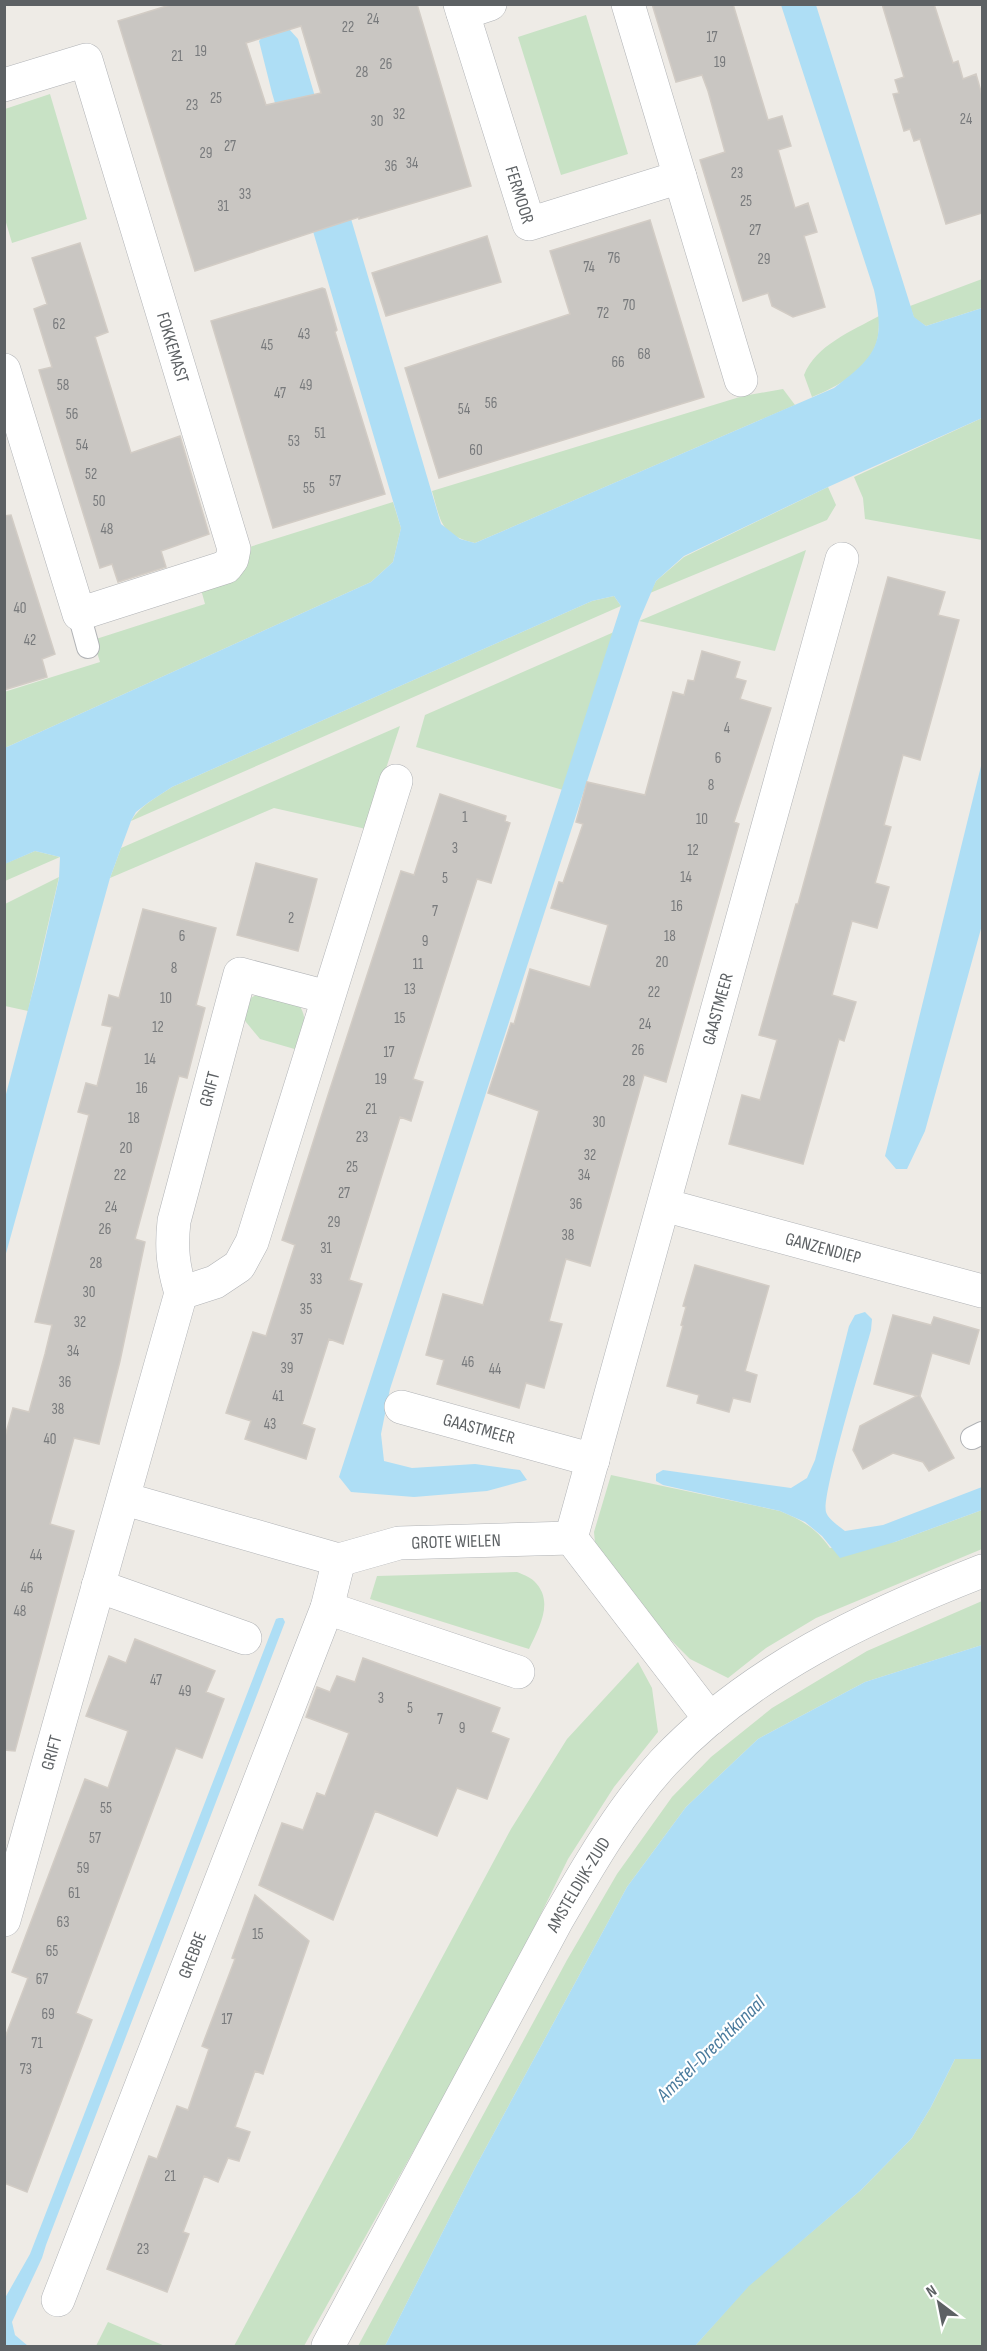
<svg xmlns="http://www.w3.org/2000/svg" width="987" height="2351" font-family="'Sofia Sans Condensed',sans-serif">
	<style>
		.green { fill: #c8e2c5 }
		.water { fill: #aedef5 }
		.building { fill: #c9c6c2; stroke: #d2ccc5; stroke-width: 1.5; fill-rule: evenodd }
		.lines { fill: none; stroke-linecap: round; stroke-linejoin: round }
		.lane-casing { stroke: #b1b3b6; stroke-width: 24 }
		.street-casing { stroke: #b1b3b6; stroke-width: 34 }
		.secondary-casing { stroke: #b2b5b8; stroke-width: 34 }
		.lane { stroke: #fff; stroke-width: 22 }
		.street { stroke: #fff; stroke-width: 33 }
		.secondary { stroke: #fff; stroke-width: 33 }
		.labels { text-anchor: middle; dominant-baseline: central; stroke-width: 4.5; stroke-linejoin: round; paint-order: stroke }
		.number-label { font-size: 15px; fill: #787a7c }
		.street-label { font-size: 18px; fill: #5d6164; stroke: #fff }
		.water-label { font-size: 20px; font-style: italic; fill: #4a7b9d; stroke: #fff }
	</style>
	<rect width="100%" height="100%" fill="#eeebe6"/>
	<path class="green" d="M586,15L628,154L561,175L518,37Z
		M50,94L87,219L12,243L5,219V109Z
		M982,279V308L926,326L914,318L910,306Z
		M879,316C879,324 879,336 876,344C866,371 837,387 812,397L804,375C816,345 852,331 879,316Z
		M783,389L795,405L475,543C440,535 441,522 432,491L743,396Z
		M982,418V540L865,519L863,498L854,477Z
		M828,487L836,505L827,520L650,593L656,581L684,557Z
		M393,502L401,528L393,562L371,582L7,747H4V692L100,662L93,640L205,604L199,582L240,550Z
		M806,550L775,651L639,621Z
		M614,596L621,606L131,821C141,805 157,797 172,787L592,601Z
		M614,632L563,790L416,747L425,715Z
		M400,726L366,829L274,808L110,878L121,848Z
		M35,851L60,857L5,881L4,864Z
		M59,877L28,1011L5,1006V904Z
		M258,994L298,1003C309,1019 304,1031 298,1050L260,1039L241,1016L247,1000Z
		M611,1475L780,1511C802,1520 817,1529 830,1548L895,1542L982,1510V1549L816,1618L766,1648L728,1678L690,1659L667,1636L595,1543L594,1532Z
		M517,1572C522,1574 530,1577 534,1581C555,1601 539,1628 529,1649L370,1599L377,1576Z
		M982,1601V1645L865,1682L758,1739L686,1807L627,1887L476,2166L385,2346H358L567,1960L617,1874L672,1797L711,1757L772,1708L867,1651Z
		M638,1662L652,1688L658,1732L614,1787L568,1859L502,1993L304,2346H234L511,1829L567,1739Z
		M955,2059H982V2346H695L748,2286L861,2190L912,2138L931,2107Z
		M108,2322L165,2346H96Z"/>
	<path class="water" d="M781,5H816L914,317L926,326L982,308V418L828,487L684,556L656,581L639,621L390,1389L381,1434L384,1461L412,1468L475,1464L520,1470L527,1480L487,1491L414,1497L351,1492L339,1477L621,606L614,596L592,601L172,787L149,802L136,812L131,821L110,878L5,1257V1098L38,971L59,878L60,857L35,851L5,864V747H7L371,582L393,562L401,528L272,93L259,41L270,28L289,29L298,39L441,524L460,539L475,543L834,388C876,356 886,344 874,290Z
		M982,762V925L925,1131L907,1169H896L885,1156Z
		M865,1312L872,1319L871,1330C864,1356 821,1496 826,1512C828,1519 839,1526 845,1531L883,1525L982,1487V1510L895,1542L840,1558L822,1536L805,1522L780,1511L663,1485L656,1481V1474L663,1470L791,1488L807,1478L815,1460L849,1326L855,1315Z
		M279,1618H283L285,1622L46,2245L42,2258L12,2322L15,2335L28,2346H5V2298L30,2254L276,1619Z
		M982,1645V2059H955L931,2107L912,2138L861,2190L749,2286L695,2346H385L476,2166L627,1887L686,1807L758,1739L865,1682Z"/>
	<path class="building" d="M173,4H417L471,186L359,219V217L195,271L118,21ZM301,26L321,93L266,105L246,43Z
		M652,4H733L768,120L782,116L791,146L778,150L795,208L808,203L817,232L804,236L825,307L793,317L772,306L768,293L743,301L700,160L725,152L708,91L702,75L676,82Z
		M882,4H934L953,63L958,61L963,79L976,74L982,95V213L946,224L920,139L914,141L910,129L904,131L893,94L899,93L895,80L904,77Z
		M650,220L704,397L439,478L405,368L570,314L550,251Z
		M487,236L501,282L386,316L372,273Z
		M80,243L108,332L95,337L131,453L180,436L209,534L161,551L166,567L118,582L112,564L100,568L39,370L52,367L34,309L47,304L32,258Z
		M322,288L325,289L337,330L335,332L385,494L273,528L211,321Z
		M11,515L55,654L42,659L47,677L4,690V516Z
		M888,577L945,592L938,615L959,620L920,760L903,755L884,825L891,827L875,883L889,887L877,928L852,921L832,995L856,1002L844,1041L839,1039L803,1164L729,1144L742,1095L760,1100L777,1040L759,1035L796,904H798Z
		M702,651L740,662L735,678L746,681L740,699L771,708L734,822L739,824L666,1082L644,1075L590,1266L566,1259L549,1321L562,1324L544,1388L526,1383L519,1408L437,1384L444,1360L426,1355L443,1294L483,1305L539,1111L488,1093L511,1023L514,1024L530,969L590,987L608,925L551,908L559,882L563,883L583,824L576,822L587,782L645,795L673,692L684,695L688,680L694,681Z
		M440,794L506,816L505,821L510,823L491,883L477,879L413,1079L423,1082L411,1121L400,1117L376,1194L349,1280L362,1284L343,1344L329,1339L311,1396L302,1424L315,1429L306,1459L245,1439L251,1421L226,1413L253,1332L266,1336L295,1245L282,1240L329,1092L401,871L414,875Z
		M256,863L317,879L298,951L237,935Z
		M143,909L216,928L196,1005L205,1008L187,1078L179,1076L135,1239L145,1242L120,1361L99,1444L74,1438L55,1506L50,1524L74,1531L15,1751L4,1750V1440L13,1408L29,1412L45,1354L52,1325L35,1322L89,1115L78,1112L86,1083L97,1086L112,1027L102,1025L109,995L119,998Z
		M695,1265L769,1286L745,1371L757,1375L750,1402L733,1398L729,1412L697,1403L699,1395L667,1386L683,1326L681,1325L686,1307L683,1306Z
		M893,1315L931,1325L934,1317L979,1330L969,1364L932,1353L920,1396L954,1458L929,1471L923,1462L893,1453L863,1469L853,1450L860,1426L917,1396L874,1384Z
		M135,1639L215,1671L206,1692L224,1699L202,1758L176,1748L76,2013L92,2020L27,2192L4,2183V2040L28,1978L12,1972L85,1779L108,1788L128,1731L86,1716L109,1656L126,1663Z
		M363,1658L500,1708L491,1732L509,1739L487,1799L457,1788L437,1836L375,1811L333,1920L259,1885L282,1823L303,1830L317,1793L325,1796L349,1733L306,1717L317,1687L330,1692L337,1676L355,1682Z
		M255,1895L309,1941L263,2074L255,2071L235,2127L250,2132L239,2161L228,2158L218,2182L204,2176L183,2232L189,2234L167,2292L107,2269L149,2156L157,2159L177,2106L188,2110L209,2049L202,2046L235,1959L232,1958Z"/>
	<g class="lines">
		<defs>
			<path id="lane" d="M79,614L88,647
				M972,1438L982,1433"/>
			<g id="street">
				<path id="s1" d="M460,4L529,224L680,177"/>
				<path d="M628,4L741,380"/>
				<path d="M463,13L490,4"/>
				<path id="s2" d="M4,85L86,60L234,549L232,559L226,567L79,614L4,370"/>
				<path id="s3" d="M664,1205L982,1291"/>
				<path d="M181,1293L215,1282L239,1266L252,1242L396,781"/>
				<path id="s4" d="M401,1407L593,1460"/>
				<path id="s5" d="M125,1499L339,1560L399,1543L571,1538"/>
				<path id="s6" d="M571,1538L842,559"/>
				<path d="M571,1538L710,1719"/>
				<path d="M98,1586L245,1638"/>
				<path d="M327,1608L518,1672"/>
				<path id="s7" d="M4,1920L181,1293C173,1266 171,1249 174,1221L240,974L327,997"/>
				<path id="s8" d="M58,2300L327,1608L339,1560"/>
			</g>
			<g id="secondary">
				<path id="s9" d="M328,2346L557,1920C589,1865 621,1809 664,1762C751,1670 867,1616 982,1571"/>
			</g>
		</defs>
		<use href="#lane" class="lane-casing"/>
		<use href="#street" class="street-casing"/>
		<use href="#secondary" class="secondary-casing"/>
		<use href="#lane" class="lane"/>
		<use href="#street" class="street"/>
		<use href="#secondary" class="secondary"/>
	</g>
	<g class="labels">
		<g class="number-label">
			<text x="373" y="19">24</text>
			<text x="348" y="27">22</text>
			<text x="712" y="37">17</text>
			<text x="201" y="51">19</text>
			<text x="177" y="56">21</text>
			<text x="720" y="62">19</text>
			<text x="386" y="64">26</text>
			<text x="362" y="72">28</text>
			<text x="216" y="98">25</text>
			<text x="192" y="105">23</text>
			<text x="399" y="114">32</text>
			<text x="966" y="119">24</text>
			<text x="377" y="121">30</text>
			<text x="230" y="146">27</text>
			<text x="206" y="153">29</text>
			<text x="412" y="163">34</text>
			<text x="391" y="166">36</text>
			<text x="737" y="173">23</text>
			<text x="245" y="194">33</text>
			<text x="746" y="201">25</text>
			<text x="223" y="206">31</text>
			<text x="755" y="230">27</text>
			<text x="614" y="258">76</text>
			<text x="764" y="259">29</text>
			<text x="589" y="267">74</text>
			<text x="629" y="305">70</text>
			<text x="603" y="313">72</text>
			<text x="59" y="324">62</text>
			<text x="304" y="334">43</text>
			<text x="267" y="345">45</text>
			<text x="644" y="354">68</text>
			<text x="618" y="362">66</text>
			<text x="63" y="385">58</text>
			<text x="306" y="385">49</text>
			<text x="280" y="393">47</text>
			<text x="491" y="403">56</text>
			<text x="464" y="409">54</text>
			<text x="72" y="414">56</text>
			<text x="320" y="433">51</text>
			<text x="294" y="441">53</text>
			<text x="82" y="445">54</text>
			<text x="476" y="450">60</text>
			<text x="91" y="474">52</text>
			<text x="335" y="481">57</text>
			<text x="309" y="488">55</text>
			<text x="99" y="501">50</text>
			<text x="107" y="529">48</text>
			<text x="20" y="608">40</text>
			<text x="30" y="640">42</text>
			<text x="727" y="728">4</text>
			<text x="718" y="758">6</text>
			<text x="711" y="785">8</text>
			<text x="465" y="817">1</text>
			<text x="702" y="819">10</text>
			<text x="455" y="848">3</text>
			<text x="693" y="850">12</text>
			<text x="686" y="877">14</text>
			<text x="445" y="878">5</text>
			<text x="677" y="906">16</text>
			<text x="435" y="911">7</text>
			<text x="291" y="918">2</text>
			<text x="182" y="936">6</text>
			<text x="670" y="936">18</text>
			<text x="425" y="941">9</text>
			<text x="662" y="962">20</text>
			<text x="418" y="964">11</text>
			<text x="174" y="968">8</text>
			<text x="410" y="989">13</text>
			<text x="654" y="992">22</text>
			<text x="166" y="998">10</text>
			<text x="400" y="1018">15</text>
			<text x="645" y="1024">24</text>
			<text x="158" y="1027">12</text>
			<text x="638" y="1050">26</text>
			<text x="389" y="1052">17</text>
			<text x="150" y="1059">14</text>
			<text x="381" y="1079">19</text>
			<text x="629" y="1081">28</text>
			<text x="142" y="1088">16</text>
			<text x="371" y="1109">21</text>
			<text x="134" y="1118">18</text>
			<text x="599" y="1122">30</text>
			<text x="362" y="1137">23</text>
			<text x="126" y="1148">20</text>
			<text x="590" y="1155">32</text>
			<text x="352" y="1167">25</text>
			<text x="120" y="1175">22</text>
			<text x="584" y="1175">34</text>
			<text x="344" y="1193">27</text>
			<text x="576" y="1204">36</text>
			<text x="111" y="1207">24</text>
			<text x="334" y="1222">29</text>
			<text x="105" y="1229">26</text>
			<text x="568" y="1235">38</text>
			<text x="326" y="1248">31</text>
			<text x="96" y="1263">28</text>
			<text x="316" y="1279">33</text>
			<text x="89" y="1292">30</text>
			<text x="306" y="1309">35</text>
			<text x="80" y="1322">32</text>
			<text x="297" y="1339">37</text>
			<text x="73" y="1351">34</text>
			<text x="468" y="1362">46</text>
			<text x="287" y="1368">39</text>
			<text x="495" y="1369">44</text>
			<text x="65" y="1382">36</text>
			<text x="278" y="1396">41</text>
			<text x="58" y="1409">38</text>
			<text x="270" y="1424">43</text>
			<text x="50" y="1439">40</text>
			<text x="36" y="1555">44</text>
			<text x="27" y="1588">46</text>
			<text x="20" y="1611">48</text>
			<text x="156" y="1680">47</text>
			<text x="185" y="1691">49</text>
			<text x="381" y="1698">3</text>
			<text x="410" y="1708">5</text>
			<text x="440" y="1719">7</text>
			<text x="462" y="1728">9</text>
			<text x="106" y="1808">55</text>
			<text x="95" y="1838">57</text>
			<text x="83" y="1868">59</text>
			<text x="74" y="1893">61</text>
			<text x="63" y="1922">63</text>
			<text x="258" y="1934">15</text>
			<text x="52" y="1951">65</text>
			<text x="42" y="1979">67</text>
			<text x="48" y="2014">69</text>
			<text x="227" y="2019">17</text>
			<text x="37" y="2043">71</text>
			<text x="26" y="2069">73</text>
			<text x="170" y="2176">21</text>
			<text x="143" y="2249">23</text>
		</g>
		<g class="street-label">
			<text stroke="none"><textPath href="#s1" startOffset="200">FERMOOR</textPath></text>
			<text stroke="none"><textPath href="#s2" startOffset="386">FOKKEMAST</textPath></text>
			<text stroke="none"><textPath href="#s6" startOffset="549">GAASTMEER</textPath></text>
			<text stroke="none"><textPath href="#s7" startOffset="861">GRIFT</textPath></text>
			<text stroke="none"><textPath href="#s3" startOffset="165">GANZENDIEP</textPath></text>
			<text stroke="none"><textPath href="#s4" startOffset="81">GAASTMEER</textPath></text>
			<text stroke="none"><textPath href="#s5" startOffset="342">GROTE WIELEN</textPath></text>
			<text stroke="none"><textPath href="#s7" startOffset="174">GRIFT</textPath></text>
			<text stroke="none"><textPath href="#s9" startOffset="525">AMSTELDIJK-ZUID</textPath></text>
			<text stroke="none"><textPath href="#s8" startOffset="370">GREBBE</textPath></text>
		</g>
		<g class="water-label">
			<text transform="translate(711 2049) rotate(-44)">Amstel-Drechtkanaal</text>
		</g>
	</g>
	<rect width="987" height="2351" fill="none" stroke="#5d6164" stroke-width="12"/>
	<g transform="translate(939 2303) rotate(328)" stroke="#ffffff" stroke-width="4.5" paint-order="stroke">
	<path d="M0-4.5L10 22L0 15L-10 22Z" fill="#5d6164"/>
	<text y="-9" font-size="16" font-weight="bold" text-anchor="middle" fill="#5d6164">N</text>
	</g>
</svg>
